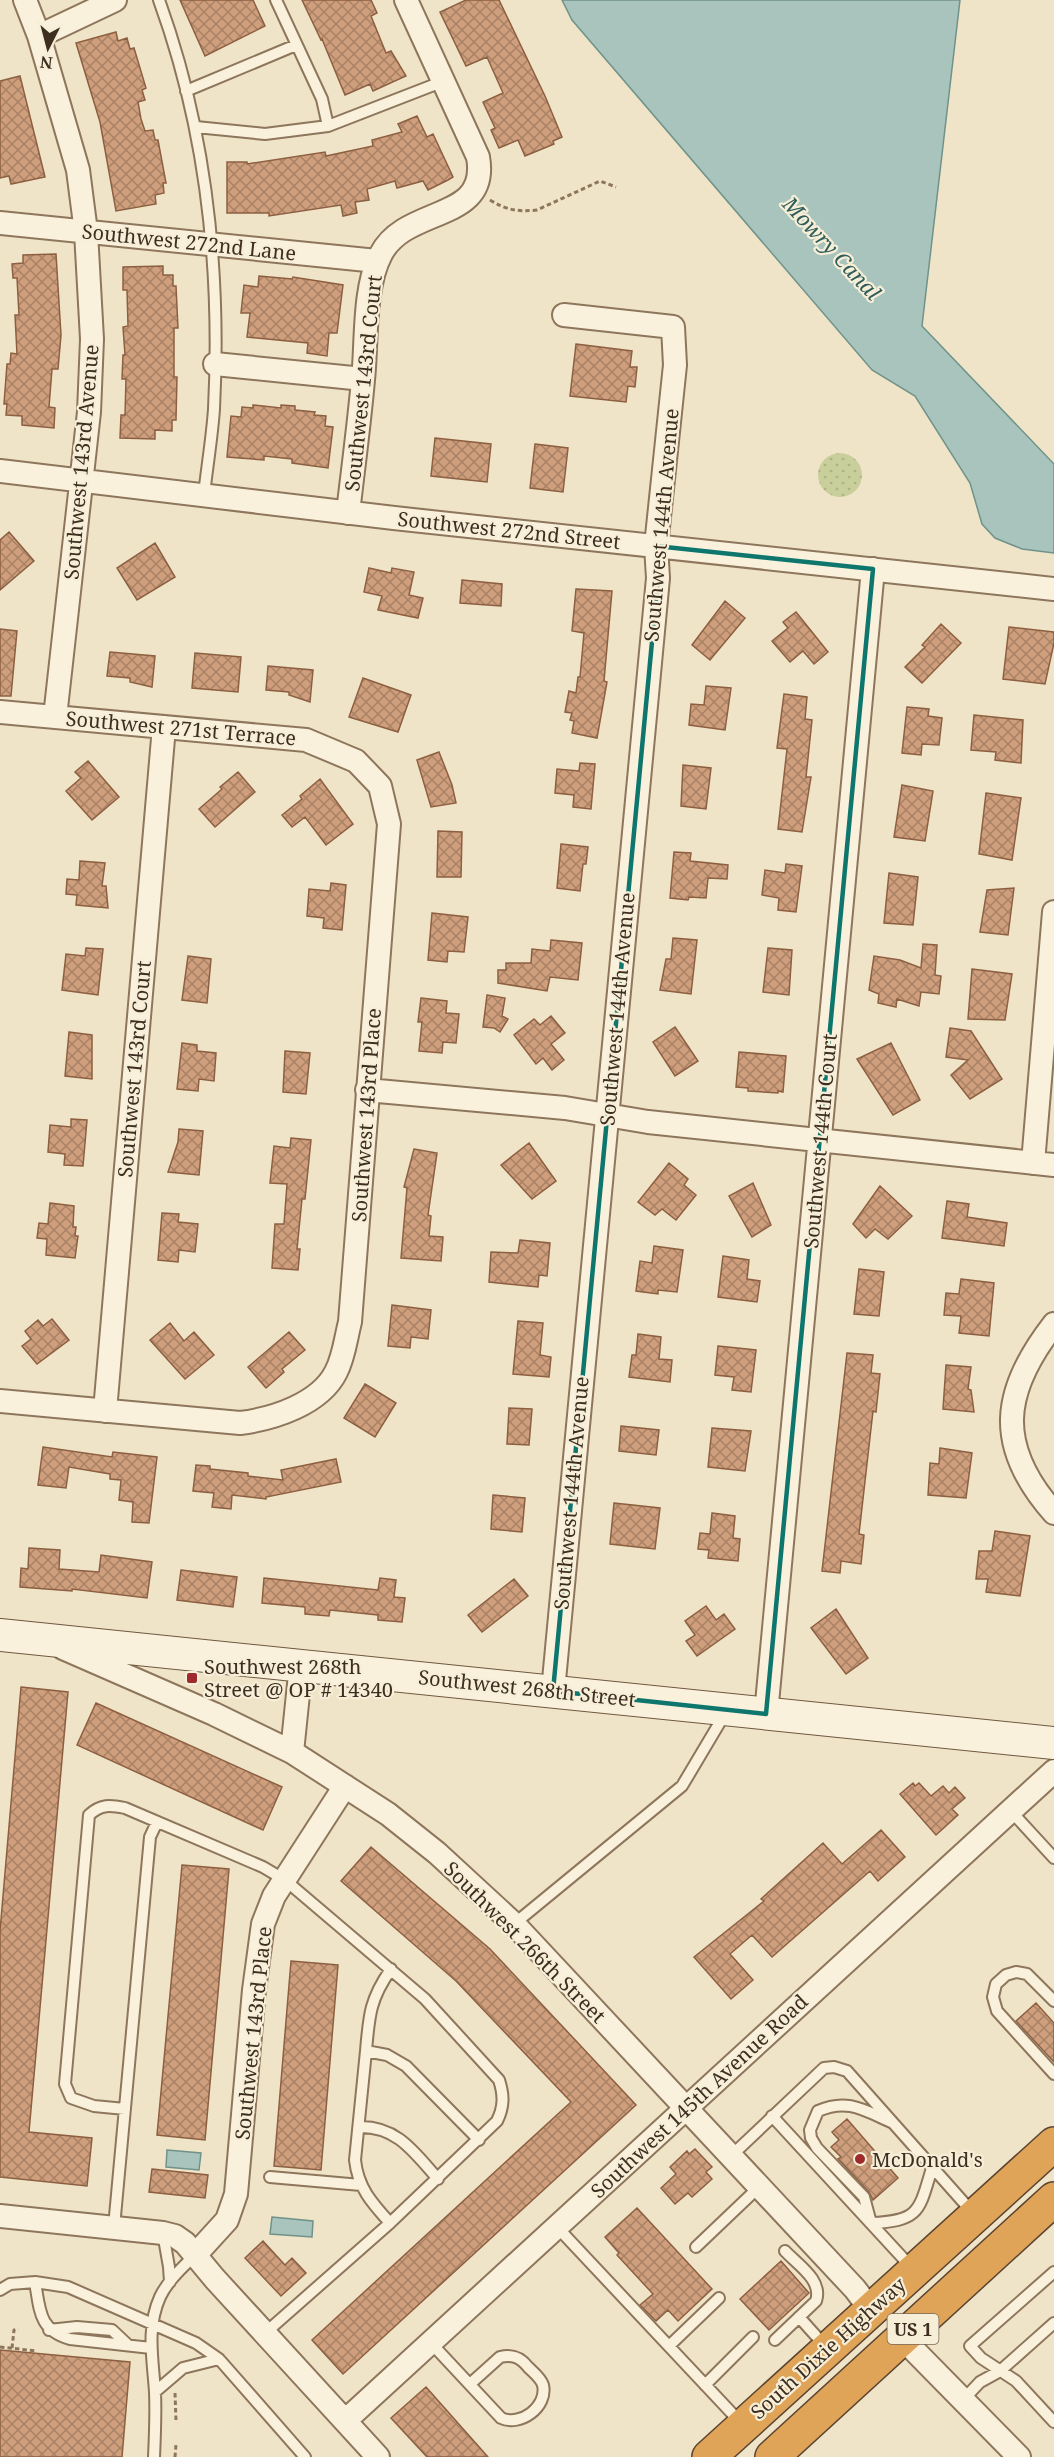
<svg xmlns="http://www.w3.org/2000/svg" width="1054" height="2457" font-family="'Noto Serif',serif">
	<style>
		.park { fill: url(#park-dots) }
		.water { fill: #a9c4bc; stroke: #6f938a; stroke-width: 1.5 }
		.building { fill: url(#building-cross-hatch); stroke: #8d5f41; stroke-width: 1.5 }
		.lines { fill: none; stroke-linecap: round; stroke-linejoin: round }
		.lane-casing { stroke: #8d765c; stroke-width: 14 }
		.street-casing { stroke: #8d765c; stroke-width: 26 }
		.secondary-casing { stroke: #6f573f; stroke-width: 34 }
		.highway-casing { stroke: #5b4430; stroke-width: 36 }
		.path { stroke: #8d765c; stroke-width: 3; stroke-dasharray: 4.5 3; stroke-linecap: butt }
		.lane { stroke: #faf1dc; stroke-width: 10 }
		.street { stroke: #faf1dc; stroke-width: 22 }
		.secondary { stroke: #faf1dc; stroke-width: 32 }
		.highway { stroke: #e0a458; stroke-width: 33 }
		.marked { fill: none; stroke: #0f766e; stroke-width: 4.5; stroke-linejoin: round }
		.poi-dot { fill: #9e2a2b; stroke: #f7eed8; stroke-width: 2 }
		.labels { text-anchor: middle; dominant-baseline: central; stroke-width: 4.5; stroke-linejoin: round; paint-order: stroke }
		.shield { fill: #f7eed8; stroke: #756857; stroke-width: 1.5 }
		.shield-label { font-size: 18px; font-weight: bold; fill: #3d2e20 }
		.street-label { font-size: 20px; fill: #3d2e20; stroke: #f7eed8 }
		.poi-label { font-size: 20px; fill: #3d2e20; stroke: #f7eed8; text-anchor: start }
		.water-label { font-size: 21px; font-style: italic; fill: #2f5d5a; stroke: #f7eed8 }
	</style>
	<defs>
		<pattern id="park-dots" width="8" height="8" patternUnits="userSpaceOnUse" patternTransform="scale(1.5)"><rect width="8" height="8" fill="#c9cf9b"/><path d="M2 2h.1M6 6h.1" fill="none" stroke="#aeb285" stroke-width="1.8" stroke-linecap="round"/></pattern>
		<pattern id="building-cross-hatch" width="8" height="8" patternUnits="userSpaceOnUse" patternTransform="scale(1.5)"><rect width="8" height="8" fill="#cf9f7d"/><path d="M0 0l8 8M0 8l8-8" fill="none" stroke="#a98266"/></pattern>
	</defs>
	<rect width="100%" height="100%" fill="#f0e4c8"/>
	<path class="park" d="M818 475a22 22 0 1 1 44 0a22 22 0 1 1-44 0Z"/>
	<path class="water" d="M562,0H960L922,326L1054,464V553L1022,549L995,538L982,524L970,483L915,396L872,370L572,20Z
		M167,2150L201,2153L199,2170L166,2167Z
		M272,2217L313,2221L312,2237L270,2234Z"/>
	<path class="building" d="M180,0H253L265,26L205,56Z
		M302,0H371L377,13L371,16L386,53L391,51L406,76L373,91L370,84L345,95L322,39L321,40Z
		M466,0H499L545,96L562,137L553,141L554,144L525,156L518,140L499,148L491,130L495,128L483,102L503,93L487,57L466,66L440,12Z
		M116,32L118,41L127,38L130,49L134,48L146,88L142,90L145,100L138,102L141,119L145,131L153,130L155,140H158L166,183H163L164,193L155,195L156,204L116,211L100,122L76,43Z
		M20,76L45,177L11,184L9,176L0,178V81Z
		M417,116L427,137L433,134L453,177L448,180L428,190L423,181L397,188L395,181L367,189L369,200L355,202L357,213L343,216L341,205L269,216V213H227V162H247V164L325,152L326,156L373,146L372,140L402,132L398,124Z
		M56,254L61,335L58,369H52L49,407L55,408L54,428L22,425V416L6,415L7,404H4L7,364H10L11,353L17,354L15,315H19L17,278H13L12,264L23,263V255Z
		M163,266V275H173V286H176L178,328H174V377H177L176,420H172V431L155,430V439L120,438L121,415H125L126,379H122L123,355H125L123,327L128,326L127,290H123V267Z
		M259,276L292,279L293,277L343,285L337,333H329L327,356L307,353L308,343L247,337L250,313H241L244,285L258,287Z
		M576,344L632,351L630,367H637L635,387L628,386L626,402L570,396Z
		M253,405L281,408V405L295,406V410L315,412L314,415L326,416L325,426L333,427L328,468L292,463V459L264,456V460L227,457L231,416L241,417L242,407L253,408Z
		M435,438L491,444L487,482L431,476Z
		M535,444L568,448L563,492L530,488Z
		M9,532L34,561L0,590V540Z
		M155,543L175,577L137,600L117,568Z
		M369,568L391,573L392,568L414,572L409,595L423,598L418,618L378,610L382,596L364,592Z
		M462,580L502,584L501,606L460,603Z
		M576,589L612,591L604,681L607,682L597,738L572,733L574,721L570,720L572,713L565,712L569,691L576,693L578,677H580L584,633L572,631Z
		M725,601L745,618L710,660L692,645Z
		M796,612L828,652L814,664L803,651L790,662L772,641L788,628L783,622Z
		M941,624L961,643L922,683L905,667L925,647L922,645Z
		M1009,627L1054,632V643L1045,684L1003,679Z
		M0,629L17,631L11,696H0Z
		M110,652L155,656L152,687L130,682V678L107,676Z
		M195,653L241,657L238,692L192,688Z
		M268,666L313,670L310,702L289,695V692L266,690Z
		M363,678L411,695L398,732L349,717Z
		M706,686L731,688L725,730L689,725L691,704L704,705Z
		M784,694L807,697L805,719L812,720L806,777H811L802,832L778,829L787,749L777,748Z
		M907,707L929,709L928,716L942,718L939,745L922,744L921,755L902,753Z
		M974,715L1023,720L1021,763L995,760L996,752L971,750Z
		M439,752L452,785L456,803L431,807L417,760Z
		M88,761L119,797L92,820L66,791L81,778L75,772Z
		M580,763L595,764L591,809L573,807L574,795L555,793L557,769L579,771Z
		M683,765L711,768L706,809L681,806Z
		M238,772L255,792L215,827L199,809L222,789L220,787Z
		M320,779L353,824L326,845L305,817L292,827L282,815L302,799L300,796Z
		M902,785L933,791L925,841L894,837Z
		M986,793L1021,798L1012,860L979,854Z
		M438,831L462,832L461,877H437Z
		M561,844L588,847L586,864H583L580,891L557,888Z
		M674,852L691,853L690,861L728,865L727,879L708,878L706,898L689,897L688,900L670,898Z
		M80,861L105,863L102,886H106L108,908L76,905L77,895L66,894L67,879L79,880Z
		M786,864L802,866L796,912L778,910L779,898L762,895L765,870L785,873Z
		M889,873L918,877L913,925L884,923Z
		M331,883L346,885L342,930L323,928L324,918L307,916L309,889L330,891Z
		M1014,888L1008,935L980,932L987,890Z
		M432,913L468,917L464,952L448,951L447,962L428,960Z
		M673,938L697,940L691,994L660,990L666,959H671Z
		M551,940L582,943L578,980L550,977L547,991L498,983V970H506V963H531L532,949L550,951Z
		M923,944L937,945L935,975L941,976L939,994L921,992L919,1006L897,999L896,1007L878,1003L879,994L869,990L874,956L900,960L921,968Z
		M86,948L103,949L98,995L62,990L66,954L85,956Z
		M768,948L792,950L789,995L763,992Z
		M188,956L211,959L207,1003L182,1000Z
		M972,969L1012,974L1005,1020L968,1019Z
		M487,995L505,998L502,1016L508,1019L500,1032L494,1028L483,1027Z
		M421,998L447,1001L446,1013L459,1014L456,1043L443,1042L442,1053L419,1051L422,1022H418Z
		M551,1016L565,1033L551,1044L564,1060L552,1070L543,1058L536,1064L514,1035L534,1019L540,1025Z
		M675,1027L698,1061L675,1076L653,1042Z
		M950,1028L971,1031L1002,1079L970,1099L951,1075L968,1060L946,1057Z
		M69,1032L92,1035V1079L65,1076Z
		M182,1043L197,1045V1051L216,1053L214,1081L199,1079L198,1091L177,1089Z
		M891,1043L920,1100L893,1115L857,1059Z
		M285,1051L310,1053L306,1094L283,1092Z
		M739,1052L786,1056L783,1092L778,1091V1093L748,1091V1088L736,1087Z
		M71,1119L87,1120L83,1166L64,1165L65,1154L48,1152L50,1125L71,1127Z
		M179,1129L203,1131L199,1175L168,1172L178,1142Z
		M291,1138L311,1140L305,1199H302L297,1249H300L298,1270L272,1268L275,1224H284L287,1184L270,1183L274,1146L290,1148Z
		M529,1143L556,1181L532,1199L501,1165Z
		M414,1149L437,1153L428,1215L431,1216L429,1236L443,1237L441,1261L401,1258L407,1188L404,1187Z
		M669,1163L688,1179L684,1185L696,1195L676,1220L662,1209L655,1215L638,1202Z
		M753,1183L771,1225L752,1237L729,1196Z
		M880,1186L912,1216L888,1239L875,1229L866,1238L853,1224Z
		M947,1201L969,1204L967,1217L1007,1223L1004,1246L942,1238Z
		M50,1203L74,1206L73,1227H76L75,1236H78L75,1258L46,1255L47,1239L37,1238L39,1223L48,1224Z
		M162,1213L179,1214L178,1222L198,1224L195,1252L179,1250L178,1262L158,1260Z
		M520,1240L550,1243L547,1276L539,1275L538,1287L489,1282L491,1252L518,1253Z
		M654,1246L683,1250L677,1292L658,1290V1294L636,1291L640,1261L652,1263Z
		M723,1256L749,1260L747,1279L760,1281L757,1302L718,1297Z
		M859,1269L884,1272L879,1316L854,1314Z
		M961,1279L994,1283L989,1336L959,1333L961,1316L944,1315L946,1293L959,1294Z
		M392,1305L431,1310L428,1339L411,1337L410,1348L388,1346Z
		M52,1319L69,1340L37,1364L22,1346L31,1339L25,1331L38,1320L43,1326Z
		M518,1321L543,1323L540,1355L551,1357L549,1377L513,1374Z
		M170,1323L184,1341L194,1332L214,1355L185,1379L150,1340Z
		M289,1332L305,1350L282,1369L284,1372L266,1388L248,1367Z
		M638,1334L661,1337L659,1359L672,1360L670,1382L629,1377L632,1355H636Z
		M718,1346L756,1350L751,1392L732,1390L734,1377L715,1375Z
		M847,1353L873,1355L871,1373L880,1374L876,1412L873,1411L859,1534L864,1535L861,1564L841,1561L840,1573L822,1571Z
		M946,1365L971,1367L968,1389L971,1390L974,1412L943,1409Z
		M365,1384L396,1403L375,1437L344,1418Z
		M509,1408L532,1409L529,1445L507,1444Z
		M621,1426L659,1430L656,1455L619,1451Z
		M712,1428L751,1431L745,1471L708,1467Z
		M43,1447L112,1457L113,1452L157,1457L149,1523L132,1522L133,1502L119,1500L121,1480L110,1479V1474L69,1467L66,1488L38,1485Z
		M940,1448L972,1453L966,1498L928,1495L930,1463L939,1464Z
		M336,1459L341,1482L266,1497V1499L232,1495L231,1509L212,1507L214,1493L193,1491L196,1465L210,1466V1469L248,1473V1476L283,1480L281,1470Z
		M493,1495L525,1498L522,1532L491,1529Z
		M614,1503L660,1508L655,1549L610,1544Z
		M712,1513L735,1516L733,1538L740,1539L738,1561L708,1558L709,1550L698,1549L700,1533L710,1534Z
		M995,1531L1030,1536L1020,1596L986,1592L988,1579H976L979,1551H992Z
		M29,1548L60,1550L59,1569L99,1572L101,1555L152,1562L147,1598L72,1589V1591L20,1587L21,1568L28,1569Z
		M181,1570L237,1577L233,1607L177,1600Z
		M264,1578L378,1590L380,1578L396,1580L394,1597L405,1598L402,1622L378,1620V1615L330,1610L329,1616L305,1614V1607L262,1603Z
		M514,1579L528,1596L482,1632L468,1615Z
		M706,1606L716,1620L724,1614L735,1629L697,1656L686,1641L695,1635L685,1621Z
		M836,1609L868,1658L846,1674L811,1628Z
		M21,1687L68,1692L29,2132L92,2138L87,2186L0,2177V1931Z
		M96,1703L282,1787L263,1830L77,1745Z
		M913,1783L915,1786L919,1783L931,1796L943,1786L949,1793L955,1787L965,1798L952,1809L958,1815L936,1835L900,1794Z
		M881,1830L905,1857L878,1881L870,1871L772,1957L752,1935L730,1954L753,1980L731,1999L694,1957L764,1901L761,1899L823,1843L842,1864Z
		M371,1847L490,1949L636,2105L343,2374L312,2340L571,2102L456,1981L341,1881Z
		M182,1865L229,1869L205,2140L157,2135Z
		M291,1961L338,1965L321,2170L274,2166Z
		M1036,2003L1054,2023V2062L1016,2021Z
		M847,2119L898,2178L873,2200L869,2192L838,2159L841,2157L831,2147L839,2140L832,2132Z
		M695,2149L712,2167L706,2172L712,2179L692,2197L688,2193L675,2204L661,2188L676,2174L670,2167L687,2151L689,2154Z
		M152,2169L208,2175L205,2198L149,2192Z
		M637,2208L712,2289L678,2321L668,2310L656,2321L640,2305L653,2294L617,2255L619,2253L605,2237Z
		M263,2241L285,2265L292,2258L306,2273L281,2296L245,2258Z
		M781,2261L809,2293L769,2330L740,2299Z
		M0,2350L130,2362L122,2457H0Z
		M426,2387L488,2457H427L391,2418Z"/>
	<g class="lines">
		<defs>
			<path id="lane" d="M159,0C207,132 221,269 214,409C212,438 207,467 204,495
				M276,0L322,99L328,126
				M186,91L296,45
				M196,127L265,134L328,126L444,81
				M1010,1810L1054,1858
				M514,1924L682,1786L726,1712
				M391,1969C370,1999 369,2015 366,2051L387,2055L406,2066L479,2140
				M1054,2001L1027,1974L1016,1972L1006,1975L996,1984L993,1997L997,2011L1054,2074
				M366,2051L355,2160C358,2188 372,2203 390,2223
				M125,2109L94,2106L71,2098L65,2084L89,1815C101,1804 110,1805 125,1808L263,1867L285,1880L425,1999L499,2080C504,2095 504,2107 497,2121L390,2223L264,2334
				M772,2116L912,2268
				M359,2127C397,2126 414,2152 438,2179
				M731,2156L824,2068L834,2067L847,2071L973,2213
				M270,2177L361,2185
				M871,2223L864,2197L817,2148L811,2138L810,2130L818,2111C847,2098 864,2110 891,2122
				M871,2223C920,2221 919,2211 932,2168
				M114,2227L150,1837L157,1822
				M557,2227L741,2423
				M163,2233L169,2267L170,2282
				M696,2247L759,2187
				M1054,2272L970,2346L981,2358L1016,2381L1054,2422
				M35,2282C40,2311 39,2330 70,2339L151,2348
				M0,2290L10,2284L35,2282L68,2287L196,2343L219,2359L305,2457
				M799,2317L825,2346
				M49,2330L77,2327L112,2330L128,2345
				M775,2340L816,2301C823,2280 798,2265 785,2251
				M431,2343L501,2418C520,2427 548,2407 543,2385C541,2378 533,2372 528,2367C520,2357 512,2354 500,2357L470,2384
				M669,2346L719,2298
				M705,2385L753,2337
				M155,2392L183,2368L219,2359
				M963,2400L980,2382L1000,2371L1054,2323
				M154,2457C155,2435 156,2414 155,2392C153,2360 146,2328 160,2297C168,2280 183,2267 196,2254"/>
			<path id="street" d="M25,0L39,36L78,170L86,232L92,339L89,412L55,717
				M39,36L115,0
				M0,223L377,261
				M215,364L363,379
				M0,471L394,518L1054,589
				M348,513C353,469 359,425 363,380C367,342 363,288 381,254C406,205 490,223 478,157L406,0
				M0,712L306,740L356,761L380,786L389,824L350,1322C346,1337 344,1357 336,1372C320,1404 273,1419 240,1423L0,1401
				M367,1090L565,1108L648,1122L1054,1165
				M1033,1163L1054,912
				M1054,1324C1001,1392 995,1446 1054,1513
				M105,1411L164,727
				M63,1648L214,1714L292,1752L388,1814L437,1853L514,1924L855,2289L870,2309
				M553,1691L658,578L656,546L675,365L673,327L564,315
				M766,1714L873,569
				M292,1752L301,1665
				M0,2216L163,2233L175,2236L185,2243L215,2279L378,2457
				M196,2254L227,2220L236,2194L254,1990L263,1924L274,1896L345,1786
				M903,2339L1019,2457
				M345,2421L1054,1771"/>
			<path id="secondary" d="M0,1635L1054,1743"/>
			<path id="highway" d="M709,2457L1054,2144
				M772,2457L1054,2199"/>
		</defs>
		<use href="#lane" class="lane-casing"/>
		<use href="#street" class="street-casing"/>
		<use href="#secondary" class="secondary-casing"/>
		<use href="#highway" class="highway-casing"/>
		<path class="path" d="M490,200C506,210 518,212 537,210L600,181L616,187
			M0,2347L37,2351
			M12,2348L14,2330L18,2328
			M175,2393L176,2421
			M175,2457L176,2444"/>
		<use href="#lane" class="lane"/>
		<use href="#street" class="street"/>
		<use href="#secondary" class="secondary"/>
		<use href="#highway" class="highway"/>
	</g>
	<path class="marked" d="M656,546L873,569L766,1714L553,1691L658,578Z"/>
	<g class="poi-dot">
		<rect x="186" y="1672" width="12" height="12" rx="3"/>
		<circle cx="860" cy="2159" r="6"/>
	</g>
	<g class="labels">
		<rect class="shield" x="887.5" y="2314" width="51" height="30" rx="4.5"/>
		<g class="shield-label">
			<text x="913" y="2329">US 1</text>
		</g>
		<g class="street-label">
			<text transform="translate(189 242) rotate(6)">Southwest 272nd Lane</text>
			<text transform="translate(363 383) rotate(-84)">Southwest 143rd Court</text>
			<text transform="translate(81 462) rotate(-85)">Southwest 143rd Avenue</text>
			<text transform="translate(661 525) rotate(-85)">Southwest 144th Avenue</text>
			<text transform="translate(509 530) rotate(6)">Southwest 272nd Street</text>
			<text transform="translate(181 728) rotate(5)">Southwest 271st Terrace</text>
			<text transform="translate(617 1009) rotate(-85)">Southwest 144th Avenue</text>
			<text transform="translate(134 1069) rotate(-85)">Southwest 143rd Court</text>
			<text transform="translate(366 1115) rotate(-86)">Southwest 143rd Place</text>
			<text transform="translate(820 1141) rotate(-85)">Southwest 144th Court</text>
			<text transform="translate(571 1493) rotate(-85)">Southwest 144th Avenue</text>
			<text transform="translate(527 1688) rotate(6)">Southwest 268th Street</text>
			<text transform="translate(525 1942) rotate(45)">Southwest 266th Street</text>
			<text transform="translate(253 2033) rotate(-84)">Southwest 143rd Place</text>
			<text transform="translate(699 2096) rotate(-43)">Southwest 145th Avenue Road</text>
			<text transform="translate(828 2348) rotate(-42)">South Dixie Highway</text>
		</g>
		<g class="poi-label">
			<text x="204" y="1666">Southwest 268th<tspan x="204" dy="23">Street @ OP # 14340</tspan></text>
			<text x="872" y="2159">McDonald's</text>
		</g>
		<g class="water-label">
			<text transform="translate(832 248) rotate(47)">Mowry Canal</text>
		</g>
	</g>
	<g transform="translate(48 48) rotate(186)" stroke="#f7eed8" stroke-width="4.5" paint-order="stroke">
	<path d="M0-4.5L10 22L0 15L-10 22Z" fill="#3d2e20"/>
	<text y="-9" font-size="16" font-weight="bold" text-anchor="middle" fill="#3d2e20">N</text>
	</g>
</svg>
